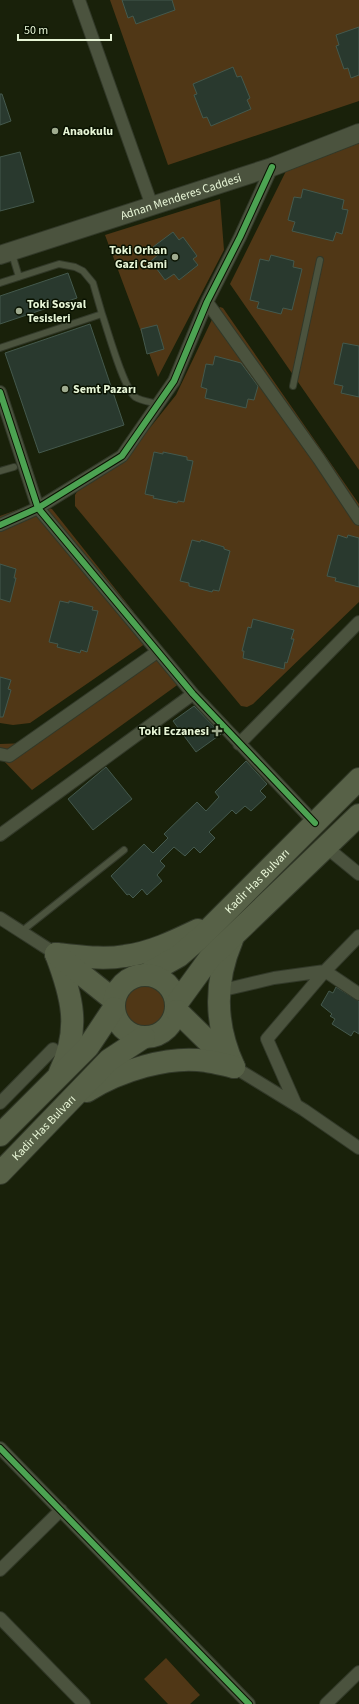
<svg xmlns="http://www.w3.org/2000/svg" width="359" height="1704" font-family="'Source Sans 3',sans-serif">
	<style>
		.green { fill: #503716 }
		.building { fill: #29392e; stroke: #44594d }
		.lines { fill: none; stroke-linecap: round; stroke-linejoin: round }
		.lane-casing { stroke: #323929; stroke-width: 8 }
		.street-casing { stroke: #323929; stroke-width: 14 }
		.secondary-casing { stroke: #323929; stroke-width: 20 }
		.highway-casing { stroke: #323929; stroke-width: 24 }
		.lane { stroke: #4b533e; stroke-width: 6 }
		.street { stroke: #4b533e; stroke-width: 12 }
		.secondary { stroke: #4b533e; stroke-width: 18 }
		.highway { stroke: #576147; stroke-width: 22 }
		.cycleway-casing { stroke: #091200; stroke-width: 8 }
		.cycleway { stroke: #4ca352; stroke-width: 6 }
		.poi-dot { fill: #9fab8f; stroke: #091200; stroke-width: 1.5 }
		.labels { text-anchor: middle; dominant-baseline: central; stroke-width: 3; stroke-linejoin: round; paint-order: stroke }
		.poi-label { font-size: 12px; font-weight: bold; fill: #e7f5d6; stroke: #091200; text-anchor: start }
		.street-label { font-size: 12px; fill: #e7f5d6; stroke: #091200 }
	</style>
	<rect width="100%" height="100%" fill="#19210a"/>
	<path class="green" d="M110,0H359V101L168,165Z
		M359,139V470L230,284L288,167Z
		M220,199L224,250L158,377L105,235Z
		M220,307L223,308L359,504V602L253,704L247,707L241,706L75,506V495L79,488L125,459L176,395L216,311Z
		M40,505L52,509L133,611L152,639L30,723L13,725L0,723V516L22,508Z
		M165,653L187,678L32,790L0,757V744L28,743Z
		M120 1006a25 25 0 1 1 50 0a25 25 0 1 1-50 0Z
		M166,1658L200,1695L190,1704H168L144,1679Z"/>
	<path class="building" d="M122,0H172L175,10L136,24L133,16L128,18Z
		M359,27V75L351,78L348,68L344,69L336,46L339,45L336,35Z
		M233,67L237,77L241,76L250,98L247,100L251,109L211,126L207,117L203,118L194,95L197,94L193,84Z
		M0,94H2L11,121L0,125Z
		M20,152L34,202L0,211V157Z
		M303,189L344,200L342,209L348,210L342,234L336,232L333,241L292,231L295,222L288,220L294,197L301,198Z
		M173,232L179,240L183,237L197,256L193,259L198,265L179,280L174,274L165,280L151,261L159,254L153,247Z
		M271,255L294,261L293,267L302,269L292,310L283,308L281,314L257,308L259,302L250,300L260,259L269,261Z
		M68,273L77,298L0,324V296Z
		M90,324L124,425L39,453L5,353Z
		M157,325L164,349L147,354L141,329Z
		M343,343L359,346V397L341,393L343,386L334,384Z
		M215,356L241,363L258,386L254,400L248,399L246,408L205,398L207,389L201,387L206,364L213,365Z
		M154,452L163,454V452L187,457V460L193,461L184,502L178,501L177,503L153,498L154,496L145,494Z
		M338,535L347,538L348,535L359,538V587L335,581L336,578L327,576Z
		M192,540L200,542L201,540L224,547V549L230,551L219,591L213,590L212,592L189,586V583L180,581Z
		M0,564L16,569L14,578H16L10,602L0,599Z
		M60,601L69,603V601L93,607L92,610L98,611L87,652L81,650L80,653L57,647L58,644L49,642Z
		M253,619L294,630L291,639H294L287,663L285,662L284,669L243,658L244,651H242L248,627L251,628Z
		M0,677L11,680L8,689L11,690L3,717H0Z
		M194,706L221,734L196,752L173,721Z
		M246,761L267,784L260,791L266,797L251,811L245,806L236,814L232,810L209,832L215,838L200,853L194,847L185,856L174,847L160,861L165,866L157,875L162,881L147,895L142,889L133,898L129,894L127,895L111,876L144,844L153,853L168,838L164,834L197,802L206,811L219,797L215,792Z
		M106,767L132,799L93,830L68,799Z
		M336,987L359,1001V1034L354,1031L351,1036L332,1024L335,1019L330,1016L332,1014L321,1005L329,991L333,993Z"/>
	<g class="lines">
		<defs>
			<path id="lane" d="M12,254L19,277
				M0,283L59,264L75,267L83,271L93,283L102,314
				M0,348L102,314C108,331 123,387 135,397C141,401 151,402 158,404
				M293,386L320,260
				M0,471L14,467
				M22,931L124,850"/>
			<path id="street" d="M79,0L152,206
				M207,302L319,459L359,519
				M0,392L38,508L193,694L315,823
				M0,525L38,508L122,456L174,381L207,302L240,237L272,167
				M239,744L359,622
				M0,754L9,756L157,652
				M0,835L193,694
				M326,847L359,874
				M0,918L56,954
				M219,991L274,978L325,971L359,936
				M234,1067L304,1110L359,1148
				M0,1103L53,1049
				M296,1105L267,1039L325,971L359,994
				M0,1448L249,1704
				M0,1570L61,1510
				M0,1618L84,1704
				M326,1704L359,1672"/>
			<g id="secondary">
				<path id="s1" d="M0,255L272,167L359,133"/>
			</g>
			<g id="highway">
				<path d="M232,940C214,982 215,1026 234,1067"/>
				<path d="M56,954C79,956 102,960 125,956C150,953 175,941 198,930"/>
				<path d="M56,954C72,996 81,1029 60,1072"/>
				<path d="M56,954L114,1000"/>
				<path id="s2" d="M147,974L179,956L202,936L359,779"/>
				<circle cx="145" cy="1006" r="31"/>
				<path d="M177,1003L209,959L359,815"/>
				<path d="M177,1011L230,1063"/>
				<path d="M87,1091C119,1071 169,1055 206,1061C215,1062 224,1065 234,1067"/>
				<path d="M0,1135L88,1047L114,1008"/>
				<path id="s3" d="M0,1173L109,1060L144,1037"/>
			</g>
		</defs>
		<use href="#lane" class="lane-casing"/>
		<use href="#street" class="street-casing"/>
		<use href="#secondary" class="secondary-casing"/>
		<use href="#highway" class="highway-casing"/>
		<use href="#lane" class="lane"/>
		<use href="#street" class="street"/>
		<use href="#secondary" class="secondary"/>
		<use href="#highway" class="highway"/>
		<defs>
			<path id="cycleway" d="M0,392L38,508L193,694L315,823
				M0,525L38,508L122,456L174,381L207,302L240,237L272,167
				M0,1448L249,1704"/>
		</defs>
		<use href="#cycleway" class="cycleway-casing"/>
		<use href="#cycleway" class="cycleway"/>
	</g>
	<g class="poi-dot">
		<circle cx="55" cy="131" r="4"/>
		<circle cx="175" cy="257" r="4"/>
		<circle cx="19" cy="311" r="4"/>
		<circle cx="65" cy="389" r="4"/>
		<path d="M215 725h4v4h4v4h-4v4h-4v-4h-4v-4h4z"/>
	</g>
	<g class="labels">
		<g class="poi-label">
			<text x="63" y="131">Anaokulu</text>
			<text x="167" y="250" text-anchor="end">Toki Orhan<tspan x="167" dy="14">Gazi Cami</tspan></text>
			<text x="27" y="304">Toki Sosyal<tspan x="27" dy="14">Tesisleri</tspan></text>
			<text x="73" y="389">Semt Pazarı</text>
			<text x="209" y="731" text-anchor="end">Toki Eczanesi</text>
		</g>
		<g class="street-label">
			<text stroke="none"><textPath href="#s1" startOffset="190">Adnan Menderes Caddesi</textPath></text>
			<text stroke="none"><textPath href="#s2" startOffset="145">Kadir Has Bulvarı</textPath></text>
			<text stroke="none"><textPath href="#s3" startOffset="63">Kadir Has Bulvarı</textPath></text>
		</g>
	</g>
	<path d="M18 34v6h93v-6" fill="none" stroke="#e7f5d6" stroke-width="2"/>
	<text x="24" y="34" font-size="12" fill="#e7f5d6" stroke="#091200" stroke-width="3" paint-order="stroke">50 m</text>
</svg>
